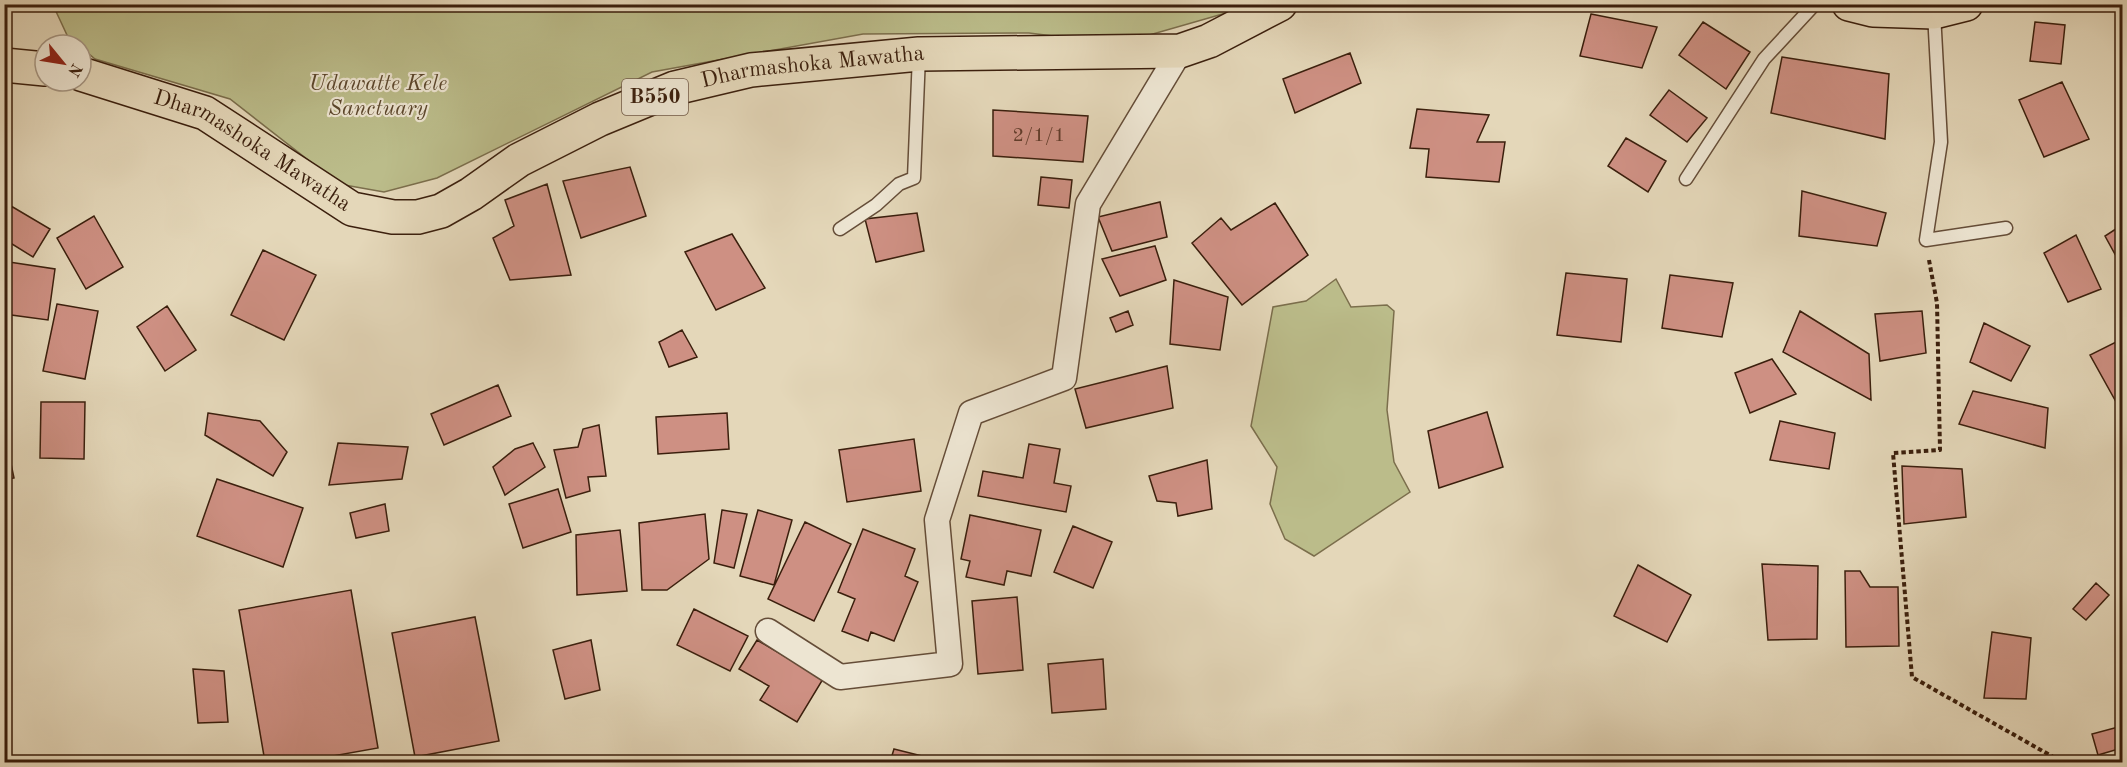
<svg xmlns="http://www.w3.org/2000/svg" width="2127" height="767" font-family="'Old Standard TT',serif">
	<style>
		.green { fill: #bbbc8a; stroke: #7b6e4c; stroke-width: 1.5 }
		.building { fill: #ce9083; stroke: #3b1f0d; stroke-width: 1.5 }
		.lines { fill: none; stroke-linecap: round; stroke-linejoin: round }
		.lane-casing { stroke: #654d38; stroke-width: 15 }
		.street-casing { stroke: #654d38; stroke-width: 27 }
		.primary-casing { stroke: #3b1f0d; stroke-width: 36 }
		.path { stroke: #3b1f0d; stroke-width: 4; stroke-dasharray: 4.5 3; stroke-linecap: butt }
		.lane { stroke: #ede5d2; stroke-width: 12 }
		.street { stroke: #ede5d2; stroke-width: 24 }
		.primary { stroke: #e4d7b9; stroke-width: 33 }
		.labels { text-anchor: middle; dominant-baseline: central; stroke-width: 4.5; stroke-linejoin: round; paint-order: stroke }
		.number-label { font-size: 20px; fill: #603b2a }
		.shield { fill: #ede5d2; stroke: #705a48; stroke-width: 1.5 }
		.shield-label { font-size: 21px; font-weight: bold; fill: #3b1f0d }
		.street-label { font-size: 22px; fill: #3b1f0d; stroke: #ede5d2 }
		.park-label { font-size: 22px; font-style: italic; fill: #5b462c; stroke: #ede5d2 }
	</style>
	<rect width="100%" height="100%" fill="#e4d7b9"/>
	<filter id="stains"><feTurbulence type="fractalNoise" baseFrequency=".00333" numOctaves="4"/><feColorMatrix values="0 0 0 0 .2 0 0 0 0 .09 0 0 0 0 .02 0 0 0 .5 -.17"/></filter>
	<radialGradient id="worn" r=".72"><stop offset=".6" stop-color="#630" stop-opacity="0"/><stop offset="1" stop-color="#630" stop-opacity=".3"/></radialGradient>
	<path class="green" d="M53,5H1254L1118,44L1029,33L863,34L652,72L437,178L384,192L339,184L230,99L95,59L81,47V45H78L67,35Z
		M1336,279L1351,307L1387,305L1394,311L1387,410L1394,462L1410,492L1314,556L1285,539L1270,504L1277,467L1251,426L1273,307L1306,301Z"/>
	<path class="building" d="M1591,14L1657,27L1642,68L1580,56Z
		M1703,22L1750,52L1726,89L1679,55Z
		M2035,22L2065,25L2061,64L2030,61Z
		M1350,53L1361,83L1295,113L1283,79Z
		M1782,57L1889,74L1885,139L1771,113Z
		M2062,82L2089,139L2044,157L2019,100Z
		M1669,90L1707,118L1687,142L1650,115Z
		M1417,109L1489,115L1477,142H1505L1499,182L1426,177L1429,149L1410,148Z
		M993,110L1088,116L1083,162L993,156Z
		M1626,138L1666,161L1648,192L1608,166Z
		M630,167L646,216L581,238L563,181Z
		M1041,177L1072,180L1069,208L1038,205Z
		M547,184L571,275L510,280L493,238L514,226L505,200Z
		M1802,191L1886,213L1877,246L1799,236Z
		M1160,202L1167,237L1112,251L1098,217Z
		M1275,203L1308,255L1242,305L1192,243L1221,218L1231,230Z
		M11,206L50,229L33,257L4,239V217Z
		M917,213L924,251L876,262L865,219Z
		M94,216L123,267L86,289L57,238Z
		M2122,225V267L2105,236Z
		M732,234L765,288L716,310L685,252Z
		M2076,235L2101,289L2068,302L2044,253Z
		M1155,246L1166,280L1120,296L1102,259Z
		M263,250L316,275L284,340L231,315Z
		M9,262L55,269L48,320L4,314V292Z
		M1566,273L1627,279L1621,342L1557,335Z
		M1670,275L1733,283L1722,337L1662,328Z
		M1174,280L1228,297L1220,350L1170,344Z
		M57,304L98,311L85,379L43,371Z
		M167,306L196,350L165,371L137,327Z
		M1128,311L1133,325L1116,332L1110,318Z
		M1800,311L1869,354L1871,400L1783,352Z
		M1922,311L1926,353L1880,361L1875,314Z
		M1984,323L2030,346L2011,381L1970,362Z
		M682,330L697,357L669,367L659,342Z
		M2120,340L2122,346V407L2120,409L2090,355Z
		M1772,359L1796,394L1750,413L1735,373Z
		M1167,366L1173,408L1086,428L1075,389Z
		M498,385L511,416L444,445L431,414Z
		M1973,391L2048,408L2045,448L1959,424Z
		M41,402H85L84,459L40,458Z
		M1487,412L1503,467L1439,488L1428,431Z
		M208,413L260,421L287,452L273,476L205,435Z
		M727,413L729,449L658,454L656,417Z
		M1780,421L1835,433L1829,469L1770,460Z
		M599,425L606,476L588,477L590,491L566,498L554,450L578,447L583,429Z
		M4,431L14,478L4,480Z
		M914,439L921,491L847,502L839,450Z
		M338,443L408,447L402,479L329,485Z
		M533,443L545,467L505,495L493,467L515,449Z
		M1029,444L1060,449L1054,483L1071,486L1066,512L978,496L983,471L1023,478Z
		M1207,460L1212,509L1178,516L1176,503L1157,501L1149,476Z
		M1902,466L1962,469L1966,517L1904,524Z
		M217,479L303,508L283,567L197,536Z
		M558,489L571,532L523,548L509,504Z
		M385,504L389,531L356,538L350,513Z
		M722,510L747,514L734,568L714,563Z
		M758,510L792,520L774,585L740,576Z
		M705,514L709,559L667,590H642L639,523Z
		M970,515L1041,530L1031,576L1007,571L1004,585L966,577L970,561L961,559Z
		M805,522L851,544L814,621L768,599Z
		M1073,526L1112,542L1093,588L1054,572Z
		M863,529L915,549L905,576L918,582L894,641L871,632L868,641L842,631L855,599L838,592Z
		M620,530L627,591L577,595L576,535Z
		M1762,564L1818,566L1817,639L1768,640Z
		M1638,565L1691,595L1667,642L1614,616Z
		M1845,571H1860L1870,587H1898L1899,646L1846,647Z
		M2096,583L2109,595L2086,620L2073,609Z
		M351,590L378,748L299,762H265L239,610Z
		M1017,597L1023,670L978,674L972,601Z
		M694,609L748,636L730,671L677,645Z
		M475,617L499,741L415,757L392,633Z
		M1992,632L2031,638L2026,699L1984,698Z
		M591,640L600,690L565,699L553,650Z
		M757,640L823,679L797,722L760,700L769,686L739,669Z
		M1103,659L1106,709L1052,713L1048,664Z
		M193,669L224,671L228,722L198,723Z
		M2122,726V748L2098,755L2092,734Z
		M894,749L946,762H890Z"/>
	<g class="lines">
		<defs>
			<path id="lane" d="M1934,13L1941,142L1926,240L2006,228
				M1686,179L1764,59L1815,4
				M840,229L876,205L899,184L914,178L919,55"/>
			<path id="street" d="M768,631L840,677L950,664L937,520L971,413L1064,378L1088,204L1180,51"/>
			<g id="primary">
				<path d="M1849,4L1873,10L1934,12L1966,4"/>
				<path d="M4,65L45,69"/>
				<path id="s1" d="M81,74L205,113L352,209L393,217H418L441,211L471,194L519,160L600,119L675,88L751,70L919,54L1180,51L1209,41L1280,4"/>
			</g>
		</defs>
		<use href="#lane" class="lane-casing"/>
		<use href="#street" class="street-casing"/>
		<use href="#primary" class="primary-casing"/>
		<path class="path" d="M1929,260L1937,303L1940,450L1893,453L1912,677L2062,762"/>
		<use href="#lane" class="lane"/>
		<use href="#street" class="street"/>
		<use href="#primary" class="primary"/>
	</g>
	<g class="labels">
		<g class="number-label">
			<text x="1039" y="136">2/1/1</text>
		</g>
		<rect class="shield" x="622" y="79" width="66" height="36" rx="4.5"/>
		<g class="shield-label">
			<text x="655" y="97">B550</text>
		</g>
		<g class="street-label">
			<text stroke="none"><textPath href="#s1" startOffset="801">Dharmashoka Mawatha</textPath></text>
			<text stroke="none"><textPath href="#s1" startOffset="189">Dharmashoka Mawatha</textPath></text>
		</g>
		<g class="park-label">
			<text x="378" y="84">Udawatte Kele<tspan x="378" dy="25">Sanctuary</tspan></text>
		</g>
	</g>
	<rect width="2127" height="767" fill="none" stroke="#e4d7b9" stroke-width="24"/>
	<rect x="6" y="6" width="2115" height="755" fill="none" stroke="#3b1f0d" stroke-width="3"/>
	<rect x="12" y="12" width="2103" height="743" fill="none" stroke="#3b1f0d" stroke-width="1.5"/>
	<g transform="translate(63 63) rotate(120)"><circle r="28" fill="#ede5d2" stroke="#a69683" stroke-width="1.5"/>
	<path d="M0-4.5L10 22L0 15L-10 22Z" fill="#8f2418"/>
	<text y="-9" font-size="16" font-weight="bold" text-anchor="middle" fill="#3b1f0d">N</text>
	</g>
	<rect width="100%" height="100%" filter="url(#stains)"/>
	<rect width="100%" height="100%" fill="url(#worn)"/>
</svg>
